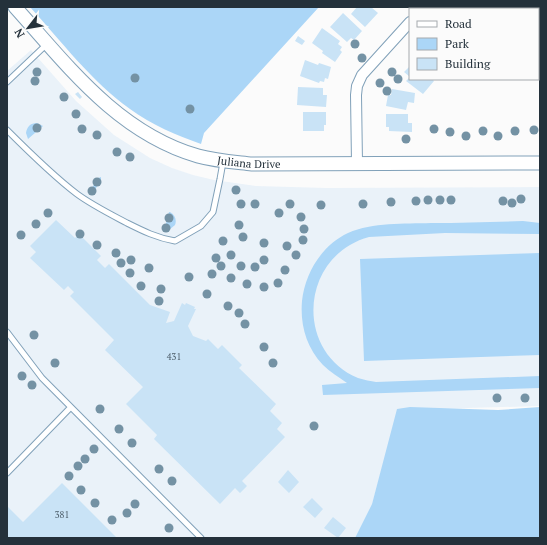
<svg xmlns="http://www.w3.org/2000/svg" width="547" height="545" font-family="'PT Serif',serif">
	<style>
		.built { fill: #eaf2f9 }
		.green { fill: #abd6f7 }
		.building { fill: #c9e3f6 }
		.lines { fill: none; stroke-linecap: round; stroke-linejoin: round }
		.service-casing { stroke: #81a1b9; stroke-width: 7 }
		.minor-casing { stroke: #81a1b9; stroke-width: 12 }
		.tertiary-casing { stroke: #81a1b9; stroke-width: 15 }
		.service { stroke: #fff; stroke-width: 5 }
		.minor { stroke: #fff; stroke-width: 10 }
		.tertiary { stroke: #fff; stroke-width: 13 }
		.tree { fill: #7492a4 }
		.labels { text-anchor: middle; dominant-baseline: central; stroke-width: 3.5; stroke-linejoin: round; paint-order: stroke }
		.number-label { font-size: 9px; fill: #4d5e6a }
		.street-label { font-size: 11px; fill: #24313b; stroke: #fbfbfb }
	</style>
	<rect width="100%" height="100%" fill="#fbfbfb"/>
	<path class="built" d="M31,50L76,101L114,135L150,158L172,168L193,175L214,180L256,186L326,188L540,187V406L398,410L372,504L355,538H7V71Z"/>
	<path class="green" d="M30,7H319L204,133L201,144C176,135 152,125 130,109C92,82 61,41 30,7Z
		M37,123L43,126L28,139L26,133C27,127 30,123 37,123Z
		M101,177V180L93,193H90V191L98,178Z
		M169,212H170C175,215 177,220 175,225L169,230L164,231Z
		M523,221L540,223V234L445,233L369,237C300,256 294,351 358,378C364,380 371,381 376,382L540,376V388L323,395L322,385L347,383C339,377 330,372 323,365C306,347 300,324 302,301C305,273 322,245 348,233C373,222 404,224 431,223C462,223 492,222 523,221Z
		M540,253V355L364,361L360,259Z
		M410,407L498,410L540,407V538H355L372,504L397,409Z"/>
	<path class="building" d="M357,7H371L378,13L365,27L351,14Z
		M475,7H494L493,9H477Z
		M343,13L362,31L354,40L351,38L347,42L330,27Z
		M322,28L340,41L338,44L342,47L340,50L342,52L335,62L322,53L323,51L312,43Z
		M298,36L305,41L302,45L295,41Z
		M305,60L318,65L319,63L331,67L328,79L325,78L324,82L320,81L319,83L300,76Z
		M410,66V79H432L434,81L423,94L406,81L410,77L404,72Z
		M298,87L323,88V95H327L326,107L297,105Z
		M392,89L415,93L414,103L408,102L406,110L386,106L388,95H391Z
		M78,92L82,97L80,99L75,94Z
		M303,112H326V125H324V131H303Z
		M386,114H408V123H412V132L389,131V127H386Z
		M56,220L75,238L79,234L101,256L97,260L105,268L109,264L150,305L170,312L166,323L174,321L182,303L185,305L186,303L195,307L194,309H196L188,326L193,336L206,341L208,339L218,349L222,345L242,365L239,368L276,404L270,411L282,423L277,429L285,437L242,481L247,486L240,493L235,488L220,504L154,439L157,435L126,404L143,387L105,350L114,340L70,296L74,292L68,286L64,290L30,258L36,252L30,246Z
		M288,470L299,482L289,493L278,482Z
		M62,483L117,538H7L8,507L23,522Z
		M312,498L323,509L315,518L303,507Z
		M333,517L346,528L338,538L324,528Z"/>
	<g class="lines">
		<defs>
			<path id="service" d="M538,53L540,52
				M7,82L47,44
				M7,130C29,152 52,175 77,194C92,205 110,214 127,223C143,231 157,238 175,241L201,226L213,212L220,179L223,162
				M7,332L42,378L201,538
				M7,473L70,408"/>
			<path id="minor" d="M422,9L424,7
				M357,163L356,95L357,86L362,75L410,22"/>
			<g id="tertiary">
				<path id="s1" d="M15,7C68,66 118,133 198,156C216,161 234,162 252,164L540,163"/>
			</g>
		</defs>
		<use href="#service" class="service-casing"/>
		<use href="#minor" class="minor-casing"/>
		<use href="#tertiary" class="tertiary-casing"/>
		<use href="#service" class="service"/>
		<use href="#minor" class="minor"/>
		<use href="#tertiary" class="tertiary"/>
	</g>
	<g class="tree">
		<circle cx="355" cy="44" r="4.5"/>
		<circle cx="362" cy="58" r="4.5"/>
		<circle cx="37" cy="72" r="4.5"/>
		<circle cx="392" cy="72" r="4.5"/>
		<circle cx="135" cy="78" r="4.5"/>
		<circle cx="398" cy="79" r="4.5"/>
		<circle cx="35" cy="81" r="4.5"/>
		<circle cx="380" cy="83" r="4.5"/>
		<circle cx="387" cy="91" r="4.5"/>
		<circle cx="64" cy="97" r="4.5"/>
		<circle cx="190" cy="109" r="4.5"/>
		<circle cx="76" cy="114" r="4.5"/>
		<circle cx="37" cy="128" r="4.5"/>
		<circle cx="82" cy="129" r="4.5"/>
		<circle cx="434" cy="129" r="4.5"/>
		<circle cx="534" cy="130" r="4.5"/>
		<circle cx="483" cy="131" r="4.5"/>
		<circle cx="515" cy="131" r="4.5"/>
		<circle cx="450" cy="132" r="4.5"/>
		<circle cx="97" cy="135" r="4.5"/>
		<circle cx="466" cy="136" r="4.5"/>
		<circle cx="498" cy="136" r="4.5"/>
		<circle cx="406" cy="139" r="4.5"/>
		<circle cx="117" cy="152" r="4.5"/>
		<circle cx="130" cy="157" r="4.5"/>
		<circle cx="97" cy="182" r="4.5"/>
		<circle cx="236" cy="190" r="4.5"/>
		<circle cx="92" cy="191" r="4.5"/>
		<circle cx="521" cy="199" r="4.5"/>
		<circle cx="428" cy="200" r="4.5"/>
		<circle cx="440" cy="200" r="4.5"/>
		<circle cx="451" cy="200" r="4.5"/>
		<circle cx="416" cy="201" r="4.5"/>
		<circle cx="503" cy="201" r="4.5"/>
		<circle cx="391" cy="202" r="4.5"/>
		<circle cx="512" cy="203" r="4.5"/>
		<circle cx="241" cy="204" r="4.5"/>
		<circle cx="255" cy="204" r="4.5"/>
		<circle cx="290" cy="204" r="4.5"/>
		<circle cx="363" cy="204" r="4.5"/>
		<circle cx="321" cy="205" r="4.5"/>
		<circle cx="48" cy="213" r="4.5"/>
		<circle cx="279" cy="213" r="4.5"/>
		<circle cx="301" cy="217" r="4.5"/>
		<circle cx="169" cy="218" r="4.5"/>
		<circle cx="36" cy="224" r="4.5"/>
		<circle cx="239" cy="225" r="4.5"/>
		<circle cx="166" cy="228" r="4.5"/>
		<circle cx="304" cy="229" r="4.5"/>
		<circle cx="80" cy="234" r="4.5"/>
		<circle cx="21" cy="235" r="4.5"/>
		<circle cx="243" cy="237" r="4.5"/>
		<circle cx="303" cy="240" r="4.5"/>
		<circle cx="223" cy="241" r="4.5"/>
		<circle cx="264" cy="243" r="4.5"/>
		<circle cx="97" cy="245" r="4.5"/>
		<circle cx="287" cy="246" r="4.5"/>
		<circle cx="116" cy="253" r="4.5"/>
		<circle cx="231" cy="255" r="4.5"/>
		<circle cx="296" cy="255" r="4.5"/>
		<circle cx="216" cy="258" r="4.5"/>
		<circle cx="131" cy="260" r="4.5"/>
		<circle cx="264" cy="260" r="4.5"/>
		<circle cx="121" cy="263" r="4.5"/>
		<circle cx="221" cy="266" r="4.5"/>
		<circle cx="241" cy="266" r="4.5"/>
		<circle cx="255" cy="267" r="4.5"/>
		<circle cx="149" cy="268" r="4.5"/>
		<circle cx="285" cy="270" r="4.5"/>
		<circle cx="130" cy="273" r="4.5"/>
		<circle cx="212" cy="274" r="4.5"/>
		<circle cx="189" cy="277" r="4.5"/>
		<circle cx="231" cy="278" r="4.5"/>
		<circle cx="278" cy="283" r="4.5"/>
		<circle cx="247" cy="284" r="4.5"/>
		<circle cx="141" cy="286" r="4.5"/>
		<circle cx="264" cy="287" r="4.5"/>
		<circle cx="161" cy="289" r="4.5"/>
		<circle cx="207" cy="294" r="4.5"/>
		<circle cx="159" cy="301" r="4.5"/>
		<circle cx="228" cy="306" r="4.5"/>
		<circle cx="239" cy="313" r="4.5"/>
		<circle cx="245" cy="324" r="4.5"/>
		<circle cx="34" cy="335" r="4.5"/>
		<circle cx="264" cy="347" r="4.5"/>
		<circle cx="55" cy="363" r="4.5"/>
		<circle cx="273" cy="363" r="4.5"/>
		<circle cx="22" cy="376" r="4.5"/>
		<circle cx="32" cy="385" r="4.5"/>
		<circle cx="497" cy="398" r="4.5"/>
		<circle cx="525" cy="398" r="4.5"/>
		<circle cx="100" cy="409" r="4.5"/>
		<circle cx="314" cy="426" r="4.5"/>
		<circle cx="119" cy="429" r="4.5"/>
		<circle cx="132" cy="443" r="4.5"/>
		<circle cx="94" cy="449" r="4.5"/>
		<circle cx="85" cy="459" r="4.5"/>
		<circle cx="78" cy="466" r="4.5"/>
		<circle cx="159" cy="469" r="4.5"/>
		<circle cx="69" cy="476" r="4.5"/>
		<circle cx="172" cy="481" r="4.5"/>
		<circle cx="81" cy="490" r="4.5"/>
		<circle cx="95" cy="503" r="4.5"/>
		<circle cx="135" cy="504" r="4.5"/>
		<circle cx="127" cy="513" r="4.5"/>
		<circle cx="112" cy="520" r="4.5"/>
		<circle cx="169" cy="528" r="4.5"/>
	</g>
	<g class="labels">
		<g class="number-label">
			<text x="174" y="357">431</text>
			<text x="62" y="515">381</text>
		</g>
		<g class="street-label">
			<text stroke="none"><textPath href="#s1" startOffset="291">Juliana Drive</textPath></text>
		</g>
	</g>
	<rect width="547" height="545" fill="none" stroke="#24313b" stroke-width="16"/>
	<rect x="409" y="8" width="130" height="72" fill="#fbfbfb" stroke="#a5aaae"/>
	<rect x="417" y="21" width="20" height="6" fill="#ffffff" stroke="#a5aaae"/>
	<text x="445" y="28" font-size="12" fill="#24313b">Road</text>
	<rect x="417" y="38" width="20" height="12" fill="#abd6f7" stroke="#a5aaae"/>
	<text x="445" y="48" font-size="12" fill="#24313b">Park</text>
	<rect x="417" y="58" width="20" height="12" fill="#c9e3f6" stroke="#a5aaae"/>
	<text x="445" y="68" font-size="12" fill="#24313b">Building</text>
	<g transform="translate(28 28) rotate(239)" stroke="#fbfbfb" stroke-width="3" paint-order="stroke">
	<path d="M0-3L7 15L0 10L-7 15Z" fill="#24313b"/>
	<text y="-6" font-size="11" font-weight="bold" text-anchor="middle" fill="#24313b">N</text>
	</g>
</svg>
